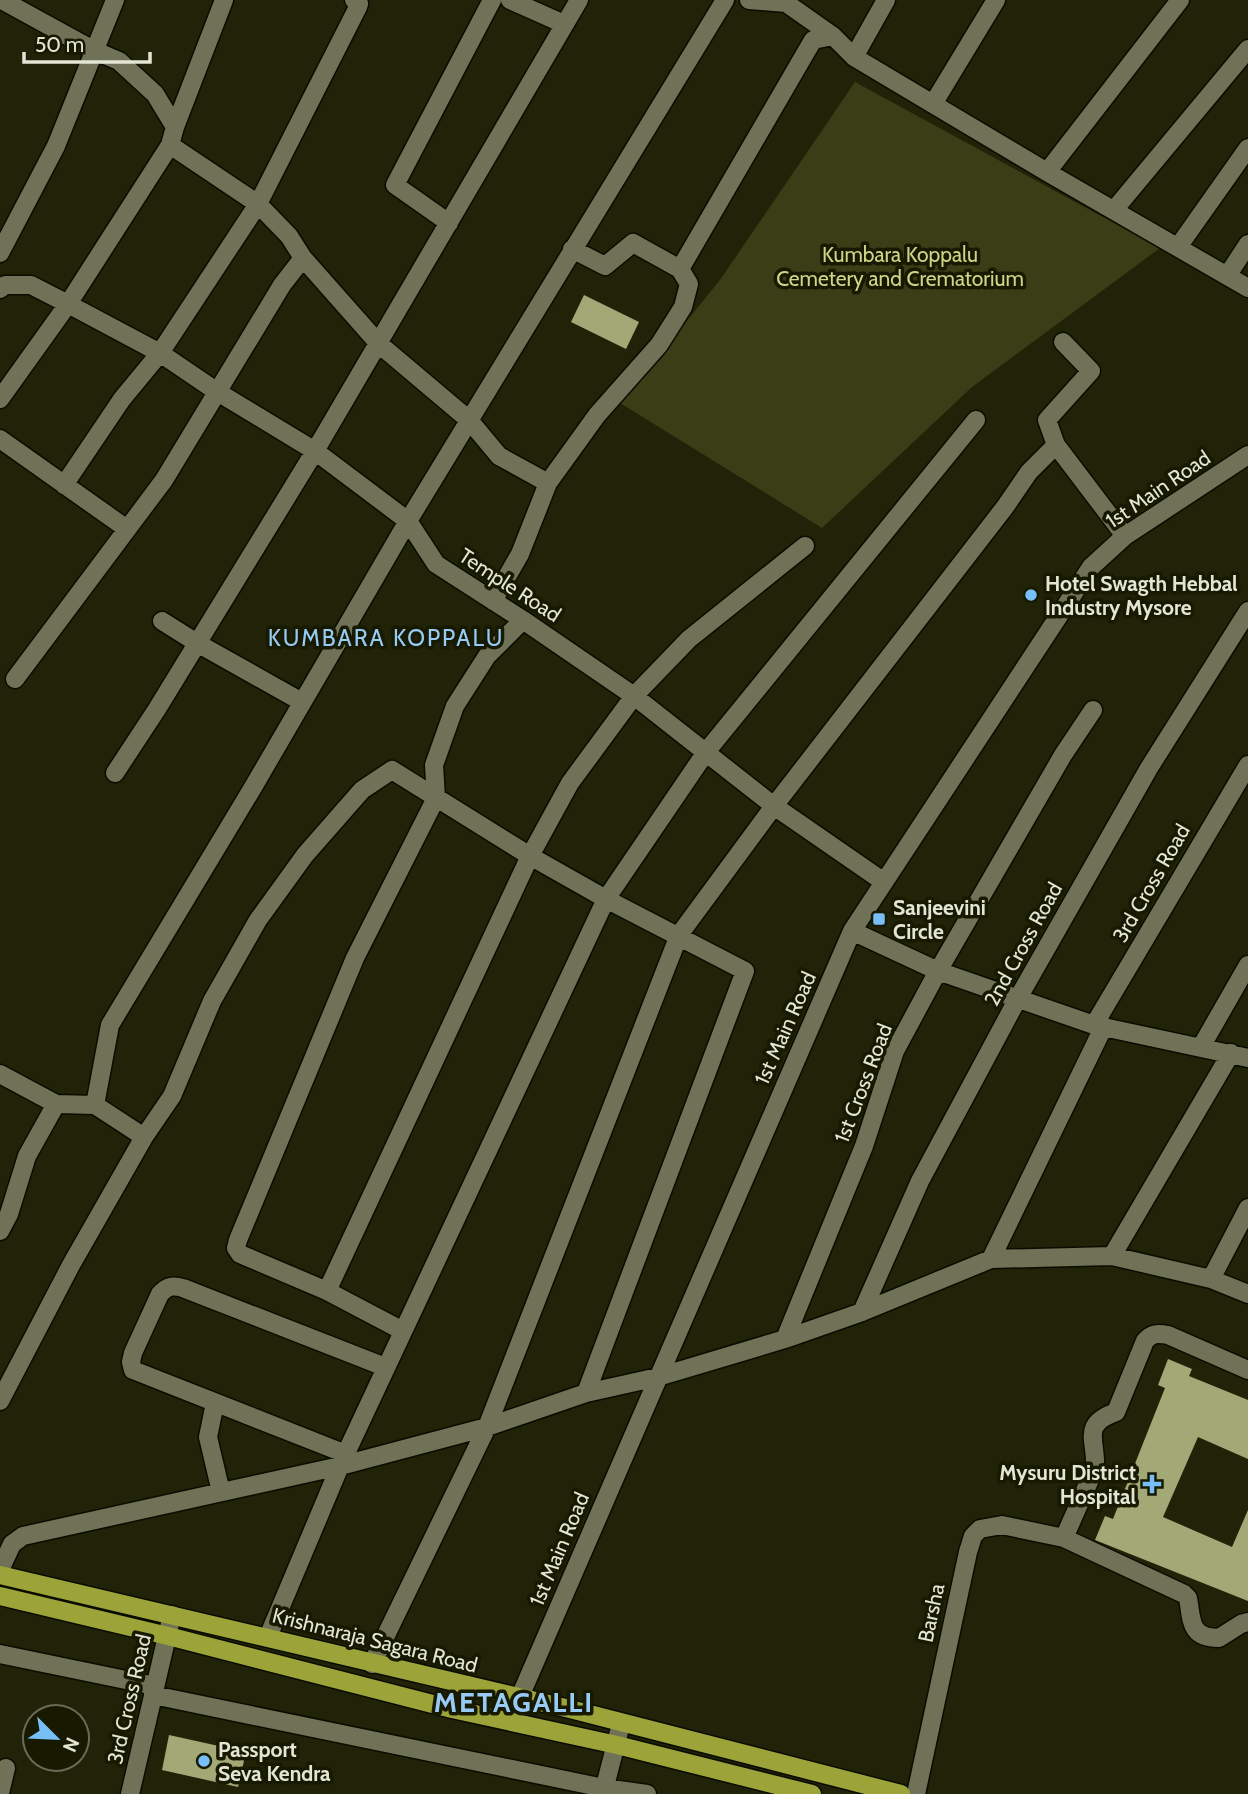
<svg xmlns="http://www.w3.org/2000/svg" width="1248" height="1794" font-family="Cabin,sans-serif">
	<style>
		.green { fill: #3a3d16 }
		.building { fill: #a3a976 }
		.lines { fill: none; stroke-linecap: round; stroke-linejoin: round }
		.minor-casing { stroke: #0a0c00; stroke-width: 21 }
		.major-casing { stroke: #0a0c00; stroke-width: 21 }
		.minor { stroke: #6f7256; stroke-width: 18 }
		.major { stroke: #9ca339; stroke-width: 18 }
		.poi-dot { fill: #78bff7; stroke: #171901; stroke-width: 2.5 }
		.labels { text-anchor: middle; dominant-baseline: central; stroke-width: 7; stroke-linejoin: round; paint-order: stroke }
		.park-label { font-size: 21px; fill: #cdd688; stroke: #171901 }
		.street-label { font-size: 21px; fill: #e3e5d5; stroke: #171901 }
		.poi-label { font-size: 21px; font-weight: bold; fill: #e3e5d5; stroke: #171901; text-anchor: start }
		.neighbourhood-label { font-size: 23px; letter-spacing: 2px; fill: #97caf4; stroke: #171901 }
		.district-label { font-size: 28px; font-weight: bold; letter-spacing: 2px; fill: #97caf4; stroke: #171901 }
	</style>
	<rect width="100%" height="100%" fill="#202308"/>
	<path class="green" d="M855,82L1160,248L972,387L822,528L620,403L720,280Z"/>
	<path class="building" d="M584,295L639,322L626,349L571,322Z
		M1168,1359L1192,1369L1189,1376L1248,1400V1459L1198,1437L1163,1517L1232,1547L1248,1510V1601L1095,1540L1105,1516L1113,1519L1165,1388L1158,1385Z
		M169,1735L246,1752L238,1787L162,1770Z"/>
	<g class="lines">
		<defs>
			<path id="minor" d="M2,0L93,50L119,61L155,94L175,127
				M510,0L564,24
				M749,0L786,3L833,36L854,57L1047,172L1248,288
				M854,57L886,0
				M933,104L996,0
				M170,145L258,204L289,236L303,258L379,344L469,420L499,456L548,483
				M1047,172L1180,0
				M1114,210L1248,49
				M449,223L395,185L492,0
				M1178,247L1248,148
				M572,249L605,266L633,243L680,269L813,40L833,36
				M0,253L56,146L115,0
				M1227,276L1248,244
				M0,289L5,285H31L68,304L160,353L216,391L315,451L408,521L436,564L523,620L634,696L774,806L884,882
				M0,399L68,304L170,145L175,127L224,0
				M0,439L127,529
				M1056,445L1047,420L1091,371L1063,342
				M64,485L122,399L160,353L258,204L358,7L359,4L354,0
				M493,601L520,554L548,483L597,415L659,345L683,307L689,284L680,269
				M162,621L197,643L302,702
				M15,679L164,480L282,285L303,258
				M115,773L157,709L315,451L579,0
				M852,931L938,971L1094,1025L1248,1058
				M1094,1025L1248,765
				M1201,1047L1248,965
				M0,1074L56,1104
				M144,1137L172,1096L212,1001L258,920L305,855L362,790L392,770L530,856L606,899L745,971L586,1393
				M0,1231L9,1214L27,1156L56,1104L95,1105
				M1112,1256L1231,1053
				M991,1259L1104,1026
				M1211,1279L1248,1208
				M327,1291L240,1254L236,1248L238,1240L355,958L436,798L434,765L455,706L487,656L523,620
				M862,1312L920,1181L1017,1000L1149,768L1248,611
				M403,1331L327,1291L530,856L570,783L634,696L689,639L805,546
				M785,1339L864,1146L895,1051L938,971L1063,755L1093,710
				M0,1401L71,1265L144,1137L95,1105L110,1025L252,789L408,521L725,0
				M215,1403L208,1437L221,1492
				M346,1454L133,1370L131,1362L133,1353L160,1294C167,1286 173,1285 183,1288L385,1367
				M1064,1538L1095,1468C1097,1440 1080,1425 1116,1412L1145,1341C1152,1333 1158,1333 1168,1335L1248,1370
				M0,1570L12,1544L23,1536L340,1466L487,1427L586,1393L658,1377L785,1339L862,1312L991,1259L1112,1256L1211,1279L1248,1294
				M268,1637L340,1466L606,899L706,752L976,420
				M0,1654L155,1686
				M372,1664L487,1427L679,935L774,806L1005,507L1029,472L1056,445L1125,536
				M153,1695L604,1788L647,1794
				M512,1722L519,1699L852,931L1091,567L1125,536L1248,455
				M0,1793L6,1768
				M130,1794L172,1615
				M603,1794L621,1724
				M916,1794L968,1552L973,1536L980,1529L1002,1525L1064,1538L1184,1594L1188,1598C1192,1620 1189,1638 1219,1638L1241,1624L1248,1622"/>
			<path id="major" d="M0,1575L570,1709L901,1794
				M0,1596L168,1636L452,1709L617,1745L812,1794"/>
		</defs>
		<use href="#minor" class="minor-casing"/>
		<use href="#major" class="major-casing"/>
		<use href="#minor" class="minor"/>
		<use href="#major" class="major"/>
	</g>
	<g class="poi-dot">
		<circle cx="1031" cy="595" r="7"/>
		<rect x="872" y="912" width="14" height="14" rx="3.5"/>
		<path d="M1148.5 1473.5h7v7h7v7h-7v7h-7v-7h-7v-7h7z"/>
		<circle cx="204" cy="1761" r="7"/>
	</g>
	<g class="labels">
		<g class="park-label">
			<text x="900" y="254">Kumbara Koppalu<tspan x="900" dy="24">Cemetery and Crematorium</tspan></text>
		</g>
		<g class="street-label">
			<text transform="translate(1158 489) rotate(-34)">1st Main Road</text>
			<text transform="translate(510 585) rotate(33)">Temple Road</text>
			<text transform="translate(1151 883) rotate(-60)">3rd Cross Road</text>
			<text transform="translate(1023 944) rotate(-61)">2nd Cross Road</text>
			<text transform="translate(785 1028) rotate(-66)">1st Main Road</text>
			<text transform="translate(863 1083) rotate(-69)">1st Cross Road</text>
			<text transform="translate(559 1549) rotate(-67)">1st Main Road</text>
			<text transform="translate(931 1613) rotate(-78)">Barsha</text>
			<text transform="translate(375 1640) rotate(14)">Krishnaraja Sagara Road</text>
			<text transform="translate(129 1699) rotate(-77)">3rd Cross Road</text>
		</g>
		<g class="poi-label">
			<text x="1045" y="583">Hotel Swagth Hebbal<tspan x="1045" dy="24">Industry Mysore</tspan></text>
			<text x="893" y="907">Sanjeevini<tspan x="893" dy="24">Circle</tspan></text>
			<text x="1136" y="1472" text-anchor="end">Mysuru District<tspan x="1136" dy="24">Hospital</tspan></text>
			<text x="218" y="1749">Passport<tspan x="218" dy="24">Seva Kendra</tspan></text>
		</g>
		<g class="neighbourhood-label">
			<text x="386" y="638">KUMBARA KOPPALU</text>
		</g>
		<g class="district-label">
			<text x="514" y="1702">METAGALLI</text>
		</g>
	</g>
	<g transform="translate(56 1738) rotate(114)"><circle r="33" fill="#171901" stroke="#696b56" stroke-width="2"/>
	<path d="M0-5L12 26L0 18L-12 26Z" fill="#78bff7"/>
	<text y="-10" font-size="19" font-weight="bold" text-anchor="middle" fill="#e3e5d5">N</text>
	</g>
	<path d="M24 52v10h126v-10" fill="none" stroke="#e3e5d5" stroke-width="3.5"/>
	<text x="35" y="52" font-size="21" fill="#e3e5d5" stroke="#171901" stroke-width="5" paint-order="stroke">50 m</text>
</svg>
